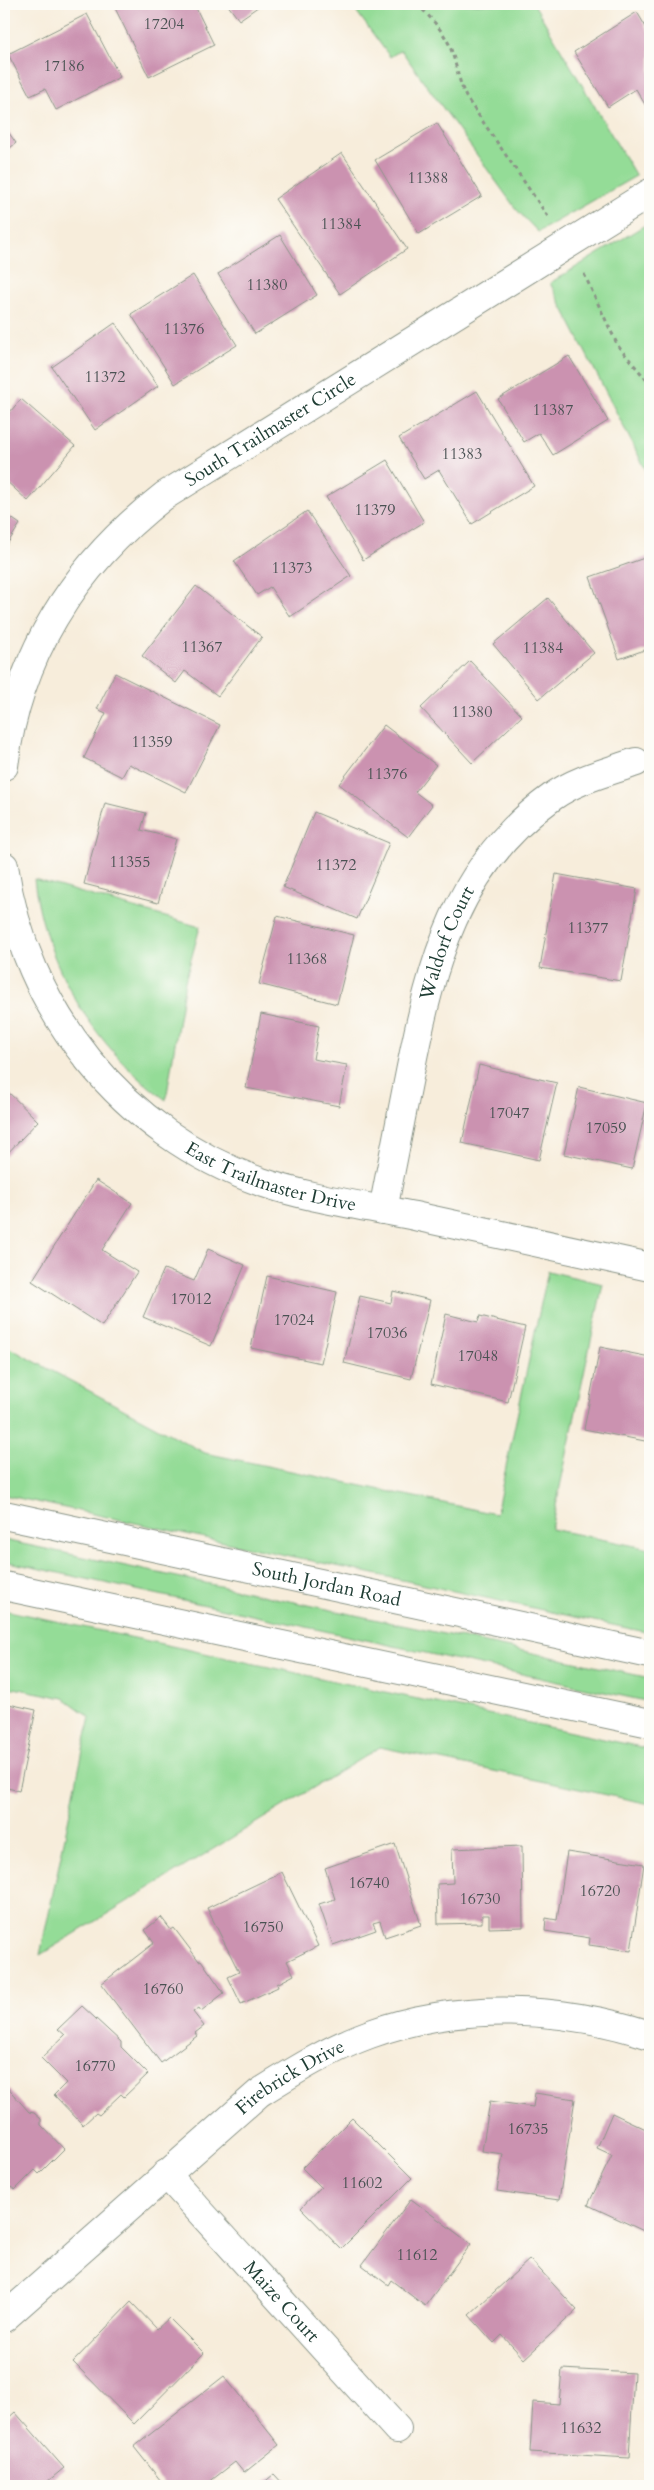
<svg xmlns="http://www.w3.org/2000/svg" width="654" height="2490" font-family="Cardo,serif">
	<style>
		.green { fill: #94dc97; stroke: #5a8c66 }
		.building { fill: #cb92b0 }
		.lines { fill: none; stroke-linecap: round; stroke-linejoin: round }
		.minor-casing { stroke: #8b9588; stroke-width: 30 }
		.secondary-casing { stroke: #8b9588; stroke-width: 30 }
		.path { stroke: #8b9588; stroke-width: 3; stroke-dasharray: 4 4; stroke-linecap: butt }
		.minor { stroke: #fff; stroke-width: 28 }
		.secondary { stroke: #fff; stroke-width: 28 }
		.labels { text-anchor: middle; dominant-baseline: central; stroke-width: 4.5; stroke-linejoin: round; paint-order: stroke }
		.number-label { font-size: 16px; fill: #4a5253 }
		.street-label { font-size: 19px; fill: #1f3d34; stroke: #fdfcf7 }
	</style>
	<rect width="100%" height="100%" fill="#fdfcf7"/>
	<filter id="ink" filterUnits="userSpaceOnUse"><feTurbulence type="fractalNoise" baseFrequency=".02" numOctaves="2"/><feDisplacementMap in="SourceGraphic" scale="10" xChannelSelector="R" yChannelSelector="G"/><feConvolveMatrix kernelMatrix="1 2 1 2 8 2 1 2 1" color-interpolation-filters="sRGB"/></filter>
	<filter id="wash" filterUnits="userSpaceOnUse"><feTurbulence type="fractalNoise" baseFrequency=".0096" numOctaves="4" result="noise"/><feDisplacementMap in="SourceGraphic" scale="20" xChannelSelector="R" yChannelSelector="G"/><feGaussianBlur stdDeviation="1.12" result="paint"/><feColorMatrix in="noise" values="0 0 0 0 0 0 0 0 0 0 0 0 0 0 0 0 0 1.4 0 .05"/><feComposite in="paint" operator="in"/></filter>
	<g filter="url(#wash)">
		<rect width="100%" height="100%" fill="#f7eddb"/>
		<path class="green" d="M351,4H534L636,176L538,232L516,209L401,50L390,57Z
			M650,222V478L550,283Z
			M34,879L200,927L185,981L166,1100C95,1048 45,967 34,879Z
			M548,1271L603,1284L551,1529L650,1549V1633L4,1495V1345L205,1453L496,1514Z
			M4,1540L650,1678V1702L4,1561Z
			M4,1610L650,1749V1804L380,1747L40,1955L90,1717L64,1698L4,1686Z"/>
		<g id="blocks">
			<path class="building" d="M113,4H194L214,45L149,77Z
				M227,4H262L239,20Z
				M637,12L650,34V106L647,108L636,89L608,107L574,52Z
				M87,14L120,77L56,110L45,89L30,96L8,54Z
				M437,123L482,196L419,234L375,160Z
				M4,126L16,143L4,153Z
				M342,153L407,249L340,294L275,199Z
				M280,235L317,295L255,334L218,274Z
				M193,275L237,345L175,384L131,314Z
				M115,323L158,386L95,430L52,367Z
				M569,356L608,421L553,455L539,433L524,442L498,399Z
				M477,391L534,486L472,524L439,470L424,479L399,438Z
				M21,399L75,446L28,501L4,479V419Z
				M387,460L424,522L363,560L326,497Z
				M307,511L351,576L290,617L270,587L257,595L234,561Z
				M4,513L20,524L4,549Z
				M650,556V609L646,610L650,624V648L619,659L590,577Z
				M196,586L262,637L218,696L185,671L176,683L142,656Z
				M548,598L594,653L539,699L493,644Z
				M470,661L522,716L472,763L421,708Z
				M115,673L220,725L186,792L129,764L122,777L84,758L106,713L97,709Z
				M384,725L436,765L415,792L432,805L408,837L339,784Z
				M105,803L146,813L141,830L176,839L158,903L84,884Z
				M314,812L389,843L357,919L283,887Z
				M556,874L637,889L621,981L540,968Z
				M277,916L354,935L337,1004L259,984Z
				M261,1014L319,1026L313,1059L347,1065L339,1106L246,1088Z
				M479,1065L557,1083L539,1160L462,1143Z
				M579,1087L647,1103L632,1169L564,1154Z
				M4,1088L38,1121L4,1157Z
				M96,1180L132,1203L102,1250L137,1272L102,1326L32,1281Z
				M208,1249L245,1265L211,1346L143,1317L164,1269L194,1281Z
				M267,1276L337,1292L321,1363L251,1348Z
				M393,1291L430,1300L411,1379L344,1363L360,1296L391,1303Z
				M446,1314L478,1322L480,1316L525,1327L508,1402L431,1384Z
				M600,1347L650,1357V1442L584,1429Z
				M4,1703L36,1710L19,1791L4,1787Z
				M395,1844L421,1925L385,1937L380,1921L373,1923L376,1930L333,1945L319,1904L335,1899L325,1868Z
				M522,1846L523,1927L489,1928V1915H482V1923L438,1924L437,1884L453,1883L452,1849Z
				M567,1852L644,1864L631,1951L589,1945L590,1938L545,1931L546,1918L557,1920Z
				M282,1872L318,1946L287,1961L294,1975L277,1984L278,1987L241,2004L228,1977L239,1972L207,1908Z
				M161,1917L171,1930L174,1928L199,1961L201,1960L224,1993L201,2011L199,2008L193,2012L204,2026L195,2033L197,2036L161,2063L101,1984L154,1943L145,1930Z
				M82,2006L121,2042V2047L148,2074L124,2097L121,2094L99,2115L96,2113L83,2125L54,2095L66,2083L41,2058L65,2035L58,2029Z
				M4,2084L29,2112L34,2113L41,2119V2125L64,2149L39,2174L35,2170L15,2190L11,2187L4,2195Z
				M535,2093L575,2099L559,2200L497,2191L503,2154L482,2151L490,2101L533,2107Z
				M612,2113L650,2131V2228L648,2233L588,2205L612,2155L597,2148Z
				M352,2118L412,2178L341,2249L301,2208L321,2187L302,2168Z
				M411,2199L471,2244L425,2306L391,2280L388,2285L362,2265Z
				M530,2259L577,2310L524,2359L502,2335L494,2343L469,2315Z
				M131,2302L157,2329L169,2318L204,2353L134,2424L73,2362Z
				M562,2369L634,2373L629,2458L530,2452L533,2402L559,2404Z
				M224,2376L279,2445L244,2473L235,2462L204,2486H165L134,2447Z
				M15,2412L64,2468L42,2486H4V2422Z
				M274,2474L285,2486H260Z"/>
		</g>
	</g>
	<g filter="url(#ink)">
		<use href="#blocks" fill-opacity="0" stroke="#8b9588" stroke-width="1"/>
		<g class="lines">
			<defs>
				<g id="minor">
					<path id="s1" d="M4,766C18,654 75,565 164,496L650,193"/>
					<path id="s2" d="M4,866C24,1010 124,1134 261,1182C311,1199 367,1206 419,1217C496,1234 573,1251 650,1267"/>
					<path id="s3" d="M383,1210C392,1164 401,1118 410,1072C432,962 456,866 552,797C577,779 608,772 636,762"/>
					<path id="s4" d="M166,2174L397,2429"/>
					<path id="s5" d="M4,2318L259,2093C294,2071 331,2048 370,2034C459,2002 561,2006 650,2035"/>
				</g>
				<g id="secondary">
					<path id="s6" d="M4,1515L650,1654"/>
					<path d="M4,1586L650,1723"/>
				</g>
			</defs>
			<use href="#minor" class="minor-casing"/>
			<use href="#secondary" class="secondary-casing"/>
			<path class="path" d="M417,4C429,16 441,28 449,44C456,61 458,80 466,97L549,218
				M584,274L618,346L650,384"/>
			<use href="#minor" class="minor"/>
			<use href="#secondary" class="secondary"/>
		</g>
	</g>
	<g class="labels">
		<g class="number-label">
			<text x="164" y="24">17204</text>
			<text x="64" y="66">17186</text>
			<text x="428" y="178">11388</text>
			<text x="341" y="224">11384</text>
			<text x="267" y="285">11380</text>
			<text x="184" y="329">11376</text>
			<text x="105" y="377">11372</text>
			<text x="553" y="410">11387</text>
			<text x="462" y="454">11383</text>
			<text x="375" y="510">11379</text>
			<text x="292" y="568">11373</text>
			<text x="202" y="647">11367</text>
			<text x="543" y="648">11384</text>
			<text x="472" y="712">11380</text>
			<text x="152" y="742">11359</text>
			<text x="387" y="774">11376</text>
			<text x="130" y="862">11355</text>
			<text x="336" y="865">11372</text>
			<text x="588" y="928">11377</text>
			<text x="307" y="959">11368</text>
			<text x="509" y="1113">17047</text>
			<text x="606" y="1128">17059</text>
			<text x="191" y="1299">17012</text>
			<text x="294" y="1320">17024</text>
			<text x="387" y="1333">17036</text>
			<text x="478" y="1356">17048</text>
			<text x="369" y="1883">16740</text>
			<text x="600" y="1891">16720</text>
			<text x="480" y="1899">16730</text>
			<text x="263" y="1927">16750</text>
			<text x="163" y="1989">16760</text>
			<text x="95" y="2066">16770</text>
			<text x="528" y="2129">16735</text>
			<text x="362" y="2183">11602</text>
			<text x="417" y="2255">11612</text>
			<text x="581" y="2428">11632</text>
		</g>
		<g class="street-label">
			<text stroke="none"><textPath href="#s1" startOffset="448">South Trailmaster Circle</textPath></text>
			<text stroke="none"><textPath href="#s3" startOffset="275">Waldorf Court</textPath></text>
			<text stroke="none"><textPath href="#s2" startOffset="436">East Trailmaster Drive</textPath></text>
			<text stroke="none"><textPath href="#s6" startOffset="330">South Jordan Road</textPath></text>
			<text stroke="none"><textPath href="#s5" startOffset="375">Firebrick Drive</textPath></text>
			<text stroke="none"><textPath href="#s4" startOffset="172">Maize Court</textPath></text>
		</g>
	</g>
	<rect width="654" height="2490" fill="none" stroke="#fdfcf7" stroke-width="20"/>
</svg>
